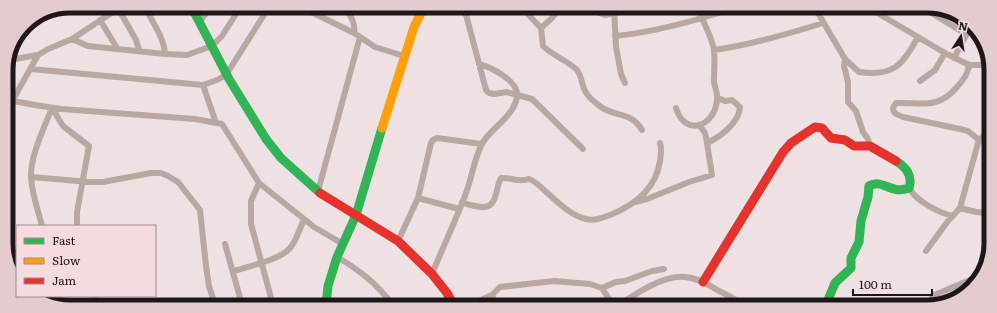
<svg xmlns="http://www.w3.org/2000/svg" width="997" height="313" font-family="Literata,serif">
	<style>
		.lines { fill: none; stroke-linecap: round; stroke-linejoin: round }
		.street { stroke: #b8a7a2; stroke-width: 6 }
		.fast { stroke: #30b455; stroke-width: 9 }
		.slow { stroke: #ff9f0a; stroke-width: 9 }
		.jam { stroke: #e5322d; stroke-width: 9 }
		.rim { fill: none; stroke: #1f1617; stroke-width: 5 }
	</style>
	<rect width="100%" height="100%" fill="#efe1e2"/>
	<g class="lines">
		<path class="street" d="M144,6C152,21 164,37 165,54
			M301,7L354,33L375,47L404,56
			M345,7C350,15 356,23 354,33
			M464,7L486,90L489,93L494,94L507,92L532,99L583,149
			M521,7L541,28L543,46C552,55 566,60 576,69C583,76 581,87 587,94C590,99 596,103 601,107C615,117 631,111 642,130
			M583,7L605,15L644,7
			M614,7L616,47L621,74L625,83
			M118,8L136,40L139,50
			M815,8L845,59L859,72C894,77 902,65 918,37
			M869,8L945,53L969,65H983L990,63
			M923,8L966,34
			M100,20L117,48
			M199,22L212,6
			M541,28L551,19L561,7
			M615,36C656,32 695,21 734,8
			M72,39L88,46L165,54L187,55L212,46L222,36L241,6
			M714,50C751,45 788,34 823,23
			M954,58L971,26
			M845,59L844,66L848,82V102L856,111L863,132L868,139L870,146
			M9,60L38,55L48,49L72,39L122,6
			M969,65C968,74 964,80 957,87C938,110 921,102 896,103L893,108C893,114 898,115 903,117L960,129L968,131L979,140
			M31,69L203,85L217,80L226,75L269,7
			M920,81L935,70L945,53
			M203,85L216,123
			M13,101L35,105L61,109L195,119L222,124L259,183L314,227L343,244
			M52,108L63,126L89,146L77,212V226
			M676,108C685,138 715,126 717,100C718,94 715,88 714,82C714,72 715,61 714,51C713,39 702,19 697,8
			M6,112L38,55
			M700,126L705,133L707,143C720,137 739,123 740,107L732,100L725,101L718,98
			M31,177L90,182H103L151,173H161L168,176L178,182L200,210L206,266L209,286L215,305
			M259,183L251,201V224L273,305
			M909,188C916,201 939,213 953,216
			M318,191L360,37
			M418,198L459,209
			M462,202C468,205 474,206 481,207C498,209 495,188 501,178C513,177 516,183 529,179C535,181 540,186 544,190C557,201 569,215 586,219C595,221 602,218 610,215C635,205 656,188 660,161C661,154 662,149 660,143
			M635,202L647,199L689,182L712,175L707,143
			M960,208L976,212L989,213
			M42,226C38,210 32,194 31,178C30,156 44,128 52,108
			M398,241L418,198L431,143L433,140L437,138L482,144
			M225,244L242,305
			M926,251L948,221L960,208L978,143L989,128
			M337,257C359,270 378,284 393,306
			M234,271C249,266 280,260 290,248C297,240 299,229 304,220
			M432,274C443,247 456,220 466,193C472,177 474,159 482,144C490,128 516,116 517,95C518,81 491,67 479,64
			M602,288L616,282L625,281L652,271L664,269
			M492,295L496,306
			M92,296L103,305
			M932,296L977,277
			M40,297L41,296
			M225,305L241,300
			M468,306L492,295L500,287L554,281L590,284L602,288L609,299L618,306C635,294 663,275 685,277C698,278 709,285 719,291C727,295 737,299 742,306"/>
		<path class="fast" d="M191,6L229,79L266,139L281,158L320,193
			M326,305L328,286L337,257L356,215L382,128
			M825,307L835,283L851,268V258L859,242L861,221L868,197L869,186C883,178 890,195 909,188C913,176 906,167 896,161"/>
		<path class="slow" d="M382,128L414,27L424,7"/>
		<path class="jam" d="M320,193L398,241L432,274L447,293L454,306
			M703,282L783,152L791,143L815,127L822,128L831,138L845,140L854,146H870L896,161"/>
	</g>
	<path d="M0 0H997V313H0ZM70 13H927A57 57 0 0 1 984 70V243A57 57 0 0 1 927 300H70A57 57 0 0 1 13 243V70A57 57 0 0 1 70 13Z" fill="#e4cbce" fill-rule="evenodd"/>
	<path class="rim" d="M70 13H927A57 57 0 0 1 984 70V243A57 57 0 0 1 927 300H70A57 57 0 0 1 13 243V70A57 57 0 0 1 70 13Z"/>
	<rect x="16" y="225" width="140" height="72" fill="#f5dbde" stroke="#9f8c8e"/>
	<rect x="24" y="238" width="20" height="6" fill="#30b455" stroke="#9f8c8e"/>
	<text x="52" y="245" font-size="12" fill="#1f1617">Fast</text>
	<rect x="24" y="258" width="20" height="6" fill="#ff9f0a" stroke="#9f8c8e"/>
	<text x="52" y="265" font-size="12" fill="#1f1617">Slow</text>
	<rect x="24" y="278" width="20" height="6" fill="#e5322d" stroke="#9f8c8e"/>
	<text x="52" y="285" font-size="12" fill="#1f1617">Jam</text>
	<g transform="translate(961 36) rotate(12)" stroke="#f5dbde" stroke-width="3" paint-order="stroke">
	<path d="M0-3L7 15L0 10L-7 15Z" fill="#1f1617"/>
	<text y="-6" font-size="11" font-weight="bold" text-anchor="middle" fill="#1f1617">N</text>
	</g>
	<path d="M853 289v6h79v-6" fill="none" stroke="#1f1617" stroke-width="2"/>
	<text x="859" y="289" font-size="12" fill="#1f1617" stroke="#f5dbde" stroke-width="3" paint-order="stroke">100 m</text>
</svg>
